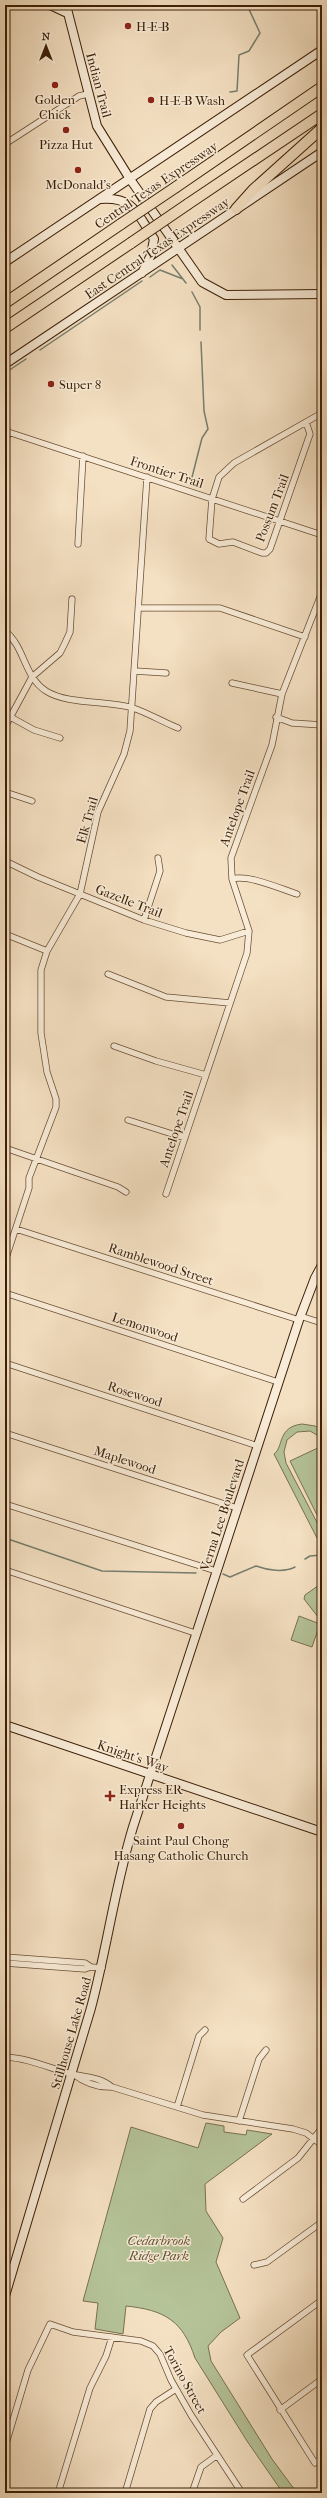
<svg xmlns="http://www.w3.org/2000/svg" width="327" height="2498" font-family="'IM FELL French Canon',serif">
	<style>
		.green { fill: #b5c398; stroke: #78714f }
		.lines { fill: none; stroke-linecap: round; stroke-linejoin: round }
		.stream { stroke: #767e6f; stroke-width: 1.5 }
		.street-casing { stroke: #6a4f35; stroke-width: 7 }
		.secondary-casing { stroke: #3c1f06; stroke-width: 10 }
		.highway-casing { stroke: #3c1f06; stroke-width: 12 }
		.street { stroke: #f8ebd7; stroke-width: 5.5 }
		.secondary { stroke: #f8ebd7; stroke-width: 8 }
		.highway { stroke: #f4e0c2; stroke-width: 10 }
		.highway-bridge-casing { stroke: #3c1f06; stroke-width: 12; stroke-linecap: butt }
		.highway-bridge { stroke: #f4e0c2; stroke-width: 10 }
		.poi-dot { fill: #8f2418; stroke: #f8ebd7; stroke-width: 1.5 }
		.labels { text-anchor: middle; dominant-baseline: central; stroke-width: 3; stroke-linejoin: round; paint-order: stroke }
		.poi-label { font-size: 13px; fill: #3c1f06; stroke: #f8ebd7; text-anchor: start }
		.street-label { font-size: 13px; fill: #3c1f06; stroke: #f8ebd7 }
		.park-label { font-size: 13px; font-style: italic; fill: #605032; stroke: #f8ebd7 }
	</style>
	<rect width="100%" height="100%" fill="#f4e0c2"/>
	<filter id="stains"><feTurbulence type="fractalNoise" baseFrequency=".005" numOctaves="4"/><feColorMatrix values="0 0 0 0 .2 0 0 0 0 .09 0 0 0 0 .02 0 0 0 .5 -.17"/></filter>
	<radialGradient id="worn" r=".72"><stop offset=".6" stop-color="#630" stop-opacity="0"/><stop offset="1" stop-color="#630" stop-opacity=".3"/></radialGradient>
	<path class="green" d="M302,1424L315,1426L322,1430V1438L310,1431L297,1432L287,1440L284,1452L286,1463L322,1532V1539L317,1538L274,1454C284,1447 277,1427 302,1424Z
		M322,1446V1525L290,1461Z
		M322,1583V1622L304,1599L305,1595Z
		M299,1616L320,1624L312,1647L291,1640Z
		M206,2123L224,2126V2132L246,2135L247,2130L272,2134L205,2184L206,2211L223,2238L216,2262L240,2318L221,2332L208,2346L211,2361L272,2459L297,2493H283L247,2441L195,2358C183,2321 165,2310 126,2306L123,2334L95,2329L98,2303L83,2301L131,2127L198,2148Z"/>
	<g class="lines">
		<path class="stream" d="M230,92L237,91L239,55L249,51L260,33L247,5
			M172,265L186,283
			M150,277L160,270L183,279
			M192,292L200,307V330
			M40,350L142,281
			M5,373L26,359
			M190,485L202,438L208,429L204,411L201,342
			M5,1538L102,1571L196,1573
			M305,1559L310,1556L322,1555
			M223,1574L230,1577L256,1566C267,1570 284,1573 295,1567"/>
		<defs>
			<path id="street" d="M5,144L79,96L88,94
				M306,422L310,434L270,549L266,553H262L233,542L219,544L209,539L212,499L219,477L234,463L322,413
				M5,431L322,535
				M5,441L9,432
				M78,544L83,456
				M139,608H220L305,637
				M5,631C25,647 24,677 46,691C68,705 107,700 133,708C148,713 163,722 178,728
				M135,671L166,673
				M232,683L282,694
				M5,714L34,730L60,738
				M276,717L292,723L322,725
				M5,727L32,677L60,653L65,643L70,632L72,599
				M5,792L32,801
				M5,861L38,877L144,920L186,933L220,940L249,931
				M232,879C248,874 281,889 297,894
				M144,920L160,871L158,858
				M5,934L47,951
				M108,974L166,997L230,1003
				M114,1046L156,1061L206,1075
				M128,1120L185,1138
				M5,1148L118,1187L126,1192
				M166,1194L247,953L249,931L232,879L231,858L272,745L282,694L322,592
				M16,1229L299,1320
				M5,1261L29,1188V1178L56,1107V1099L47,1072L41,1033V970L47,951L80,894L98,812L124,754L130,731L147,477
				M5,1293L278,1382
				M300,1316L322,1323
				M5,1363L258,1446
				M5,1433L237,1508
				M5,1504L216,1571
				M5,1570L195,1633
				M5,1957L85,1963L91,1967
				M5,1963L85,1969L91,1967L102,1968
				M5,2057C28,2058 49,2068 71,2074C86,2077 100,2077 112,2087
				M73,2074C85,2083 97,2088 112,2087L203,2115L293,2129L306,2133L322,2145
				M177,2107L199,2036L205,2030
				M239,2121L259,2059L266,2050
				M243,2199L298,2158L322,2128
				M254,2265L267,2262L322,2222
				M322,2300L247,2355L315,2463L322,2458
				M280,2410L322,2379
				M5,2447L28,2370L50,2324L73,2332L141,2341L153,2346L160,2354L171,2380L191,2415L242,2493
				M58,2493L90,2388L106,2356L112,2337
				M125,2493L150,2409L156,2402L176,2389
				M192,2493L201,2467L216,2456"/>
			<path id="secondary" d="M50,5L67,13
				M66,5L97,126L130,179L202,282L226,295L322,294
				M101,199C135,197 137,214 154,239L151,255L142,273
				M5,262L322,50
				M5,364L322,152
				M5,1725L322,1832
				M5,2296L91,2008C107,1948 115,1886 133,1827L299,1320L315,1278L322,1265"/>
			<path id="highway" d="M176,187L322,87
				M188,204L322,114
				M236,209L253,190L322,128
				M5,303L121,224
				M5,328L131,243"/>
		</defs>
		<use href="#street" class="street-casing"/>
		<use href="#secondary" class="secondary-casing"/>
		<use href="#highway" class="highway-casing"/>
		<use href="#street" class="street"/>
		<use href="#secondary" class="secondary"/>
		<use href="#highway" class="highway"/>
		<defs>
			<path id="highway-bridge" d="M121,224L176,187
				M131,243L188,204"/>
		</defs>
		<use href="#highway-bridge" class="highway-bridge-casing"/>
		<use href="#highway-bridge" class="highway-bridge"/>
	</g>
	<g class="poi-dot">
		<circle cx="128" cy="26" r="4"/>
		<circle cx="55" cy="85" r="4"/>
		<circle cx="151" cy="100" r="4"/>
		<circle cx="66" cy="130" r="4"/>
		<circle cx="78" cy="170" r="4"/>
		<circle cx="51" cy="384" r="4"/>
		<path d="M108 1790h4v4h4v4h-4v4h-4v-4h-4v-4h4z"/>
		<circle cx="181" cy="1826" r="4"/>
	</g>
	<g class="labels">
		<g class="poi-label">
			<text x="136" y="26">H-E-B</text>
			<text x="55" y="99" text-anchor="middle">Golden<tspan x="55" dy="15">Chick</tspan></text>
			<text x="159" y="100">H-E-B Wash</text>
			<text x="66" y="144" text-anchor="middle">Pizza Hut</text>
			<text x="78" y="184" text-anchor="middle">McDonald's</text>
			<text x="59" y="384">Super 8</text>
			<text x="119" y="1789">Express ER<tspan x="119" dy="15">Harker Heights</tspan></text>
			<text x="181" y="1840" text-anchor="middle">Saint Paul Chong<tspan x="181" dy="15">Hasang Catholic Church</tspan></text>
		</g>
		<g class="street-label">
			<text transform="translate(99 85) rotate(75)">Indian Trail</text>
			<text transform="translate(156 185) rotate(-34)">Central Texas Expressway</text>
			<text transform="translate(157 248) rotate(-34)">East Central Texas Expressway</text>
			<text transform="translate(167 472) rotate(18)">Frontier Trail</text>
			<text transform="translate(272 508) rotate(-69)">Possum Trail</text>
			<text transform="translate(237 808) rotate(-70)">Antelope Trail</text>
			<text transform="translate(87 820) rotate(-74)">Elk Trail</text>
			<text transform="translate(129 901) rotate(21)">Gazelle Trail</text>
			<text transform="translate(176 1129) rotate(-71)">Antelope Trail</text>
			<text transform="translate(161 1264) rotate(18)">Ramblewood Street</text>
			<text transform="translate(145 1327) rotate(18)">Lemonwood</text>
			<text transform="translate(135 1394) rotate(18)">Rosewood</text>
			<text transform="translate(125 1460) rotate(18)">Maplewood</text>
			<text transform="translate(222 1515) rotate(-72)">Verna Lee Boulevard</text>
			<text transform="translate(133 1756) rotate(19)">Knight's Way</text>
			<text transform="translate(71 2033) rotate(-74)">Stillhouse Lake Road</text>
			<text transform="translate(185 2380) rotate(61)">Torino Street</text>
		</g>
		<g class="park-label">
			<text x="159" y="2240">Cedarbrook<tspan x="159" dy="15">Ridge Park</tspan></text>
		</g>
	</g>
	<rect width="327" height="2498" fill="none" stroke="#f4e0c2" stroke-width="20"/>
	<rect x="6" y="6" width="315" height="2486" fill="none" stroke="#3c1f06" stroke-width="2"/>
	<rect x="10" y="10" width="307" height="2478" fill="none" stroke="#3c1f06"/>
	<g transform="translate(46 46)" stroke="#f8ebd7" stroke-width="3" paint-order="stroke">
	<path d="M0-3L7 15L0 10L-7 15Z" fill="#3c1f06"/>
	<text y="-6" font-size="11" font-weight="bold" text-anchor="middle" fill="#3c1f06">N</text>
	</g>
	<rect width="100%" height="100%" filter="url(#stains)"/>
	<rect width="100%" height="100%" fill="url(#worn)"/>
</svg>
